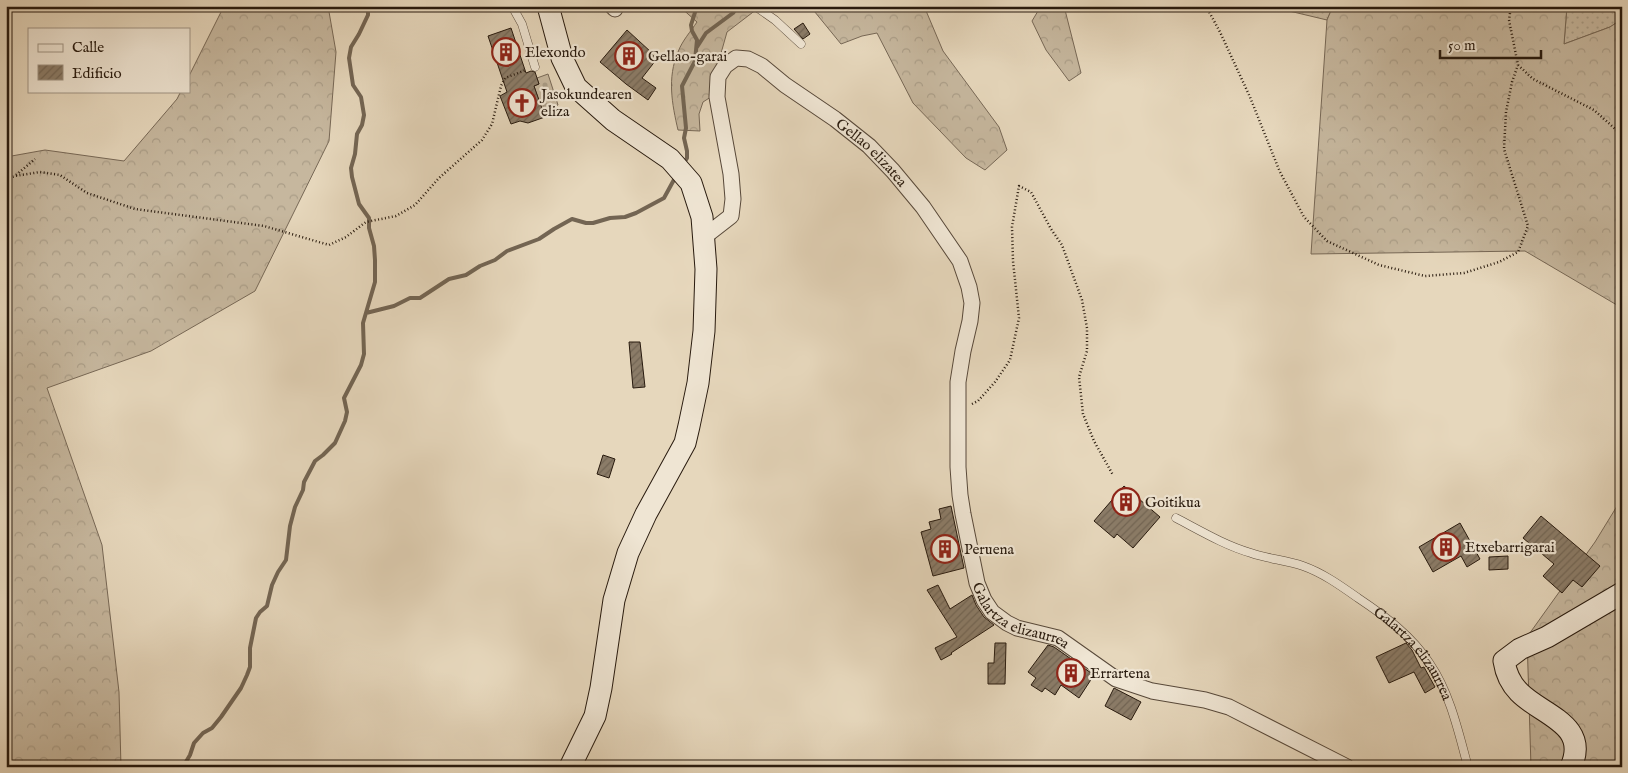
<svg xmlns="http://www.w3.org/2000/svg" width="1628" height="773" font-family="'IM FELL English',serif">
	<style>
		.grass { fill: url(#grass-dots); stroke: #776856 }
		.forest { fill: url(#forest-crowns); stroke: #776856 }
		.cemetery { fill: url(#cemetery-stones); stroke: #776856 }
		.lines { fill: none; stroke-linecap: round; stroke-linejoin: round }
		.stream { stroke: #736553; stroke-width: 4 }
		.building { fill: url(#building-hatch); stroke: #281a0e }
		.lane-casing { stroke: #58493a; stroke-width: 9 }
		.street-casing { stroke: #58493a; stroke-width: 17 }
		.secondary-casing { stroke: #281a0e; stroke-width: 23 }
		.path { stroke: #281a0e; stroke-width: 2.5; stroke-dasharray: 1 2.5; stroke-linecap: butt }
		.lane { stroke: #efe5d3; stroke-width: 8 }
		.street { stroke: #efe5d3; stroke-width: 15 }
		.secondary { stroke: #efe5d3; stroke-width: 21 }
		.labels { text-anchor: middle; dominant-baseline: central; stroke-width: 4.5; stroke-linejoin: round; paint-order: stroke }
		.poi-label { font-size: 15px; fill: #281a0e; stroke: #efe5d3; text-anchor: start }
		.street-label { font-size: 15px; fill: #281a0e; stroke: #efe5d3 }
	</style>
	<defs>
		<pattern id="grass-dots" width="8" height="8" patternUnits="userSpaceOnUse" patternTransform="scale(1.25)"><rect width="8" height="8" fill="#c6b79e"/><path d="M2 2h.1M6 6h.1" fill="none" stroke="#aa9d87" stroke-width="1.8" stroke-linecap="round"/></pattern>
		<pattern id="forest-crowns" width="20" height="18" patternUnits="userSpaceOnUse" patternTransform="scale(1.25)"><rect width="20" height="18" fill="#c6b79e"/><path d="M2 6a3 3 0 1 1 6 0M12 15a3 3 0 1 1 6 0" fill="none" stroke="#aa9d87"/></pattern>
		<pattern id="cemetery-stones" width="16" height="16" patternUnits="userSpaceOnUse" patternTransform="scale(1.25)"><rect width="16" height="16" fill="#c6b79e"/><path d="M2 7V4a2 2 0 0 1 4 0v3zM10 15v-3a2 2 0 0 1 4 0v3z" fill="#aa9d87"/></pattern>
		<pattern id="building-hatch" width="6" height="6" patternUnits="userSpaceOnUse" patternTransform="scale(1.25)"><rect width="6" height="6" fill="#8b7c68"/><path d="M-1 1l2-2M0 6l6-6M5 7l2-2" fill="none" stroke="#726554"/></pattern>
	</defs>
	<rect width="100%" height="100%" fill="#e6d7bc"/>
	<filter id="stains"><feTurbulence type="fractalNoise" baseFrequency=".004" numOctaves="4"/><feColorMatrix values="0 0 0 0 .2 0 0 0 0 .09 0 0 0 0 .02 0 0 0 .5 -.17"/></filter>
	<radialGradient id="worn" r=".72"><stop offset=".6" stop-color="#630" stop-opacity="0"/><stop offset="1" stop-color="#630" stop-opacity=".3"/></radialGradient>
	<path class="grass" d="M1282,6H1333L1327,20L1285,10Z
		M1567,6H1622V19L1610,27L1564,44Z"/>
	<path class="forest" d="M224,6H328L336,52L329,141L255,291L151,351L47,388L102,545L119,692L121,767H6V157L45,150L124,161L177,99L181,91H189V76Z
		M679,6H761L727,32L716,71L714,95L703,102L699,114L700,131L678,130C672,104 667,78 678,52C682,41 691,31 697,22Z
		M810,6H924L943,51L999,127L1007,150L985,170L966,158L913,103L877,33L862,36L841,44Z
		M1041,6H1064L1081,73L1069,81L1046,50L1032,21Z
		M1333,6H1567L1564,44L1610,27L1622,19V308L1525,251L1311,254L1327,20Z
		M1622,498V767H1531L1527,637L1595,542Z"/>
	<path class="cemetery" d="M548,74L558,105L542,110L534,86L539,84L537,78Z"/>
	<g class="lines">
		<path class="stream" d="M697,47L706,33L733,13L738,6
			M684,163L687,158V151L684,138L686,128L682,86L695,61L697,40L692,31L691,25L697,6
			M366,313L394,306L410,298H420L449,279L466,275L480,266L495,260L507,251L539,239L554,229L572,219L586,223H593L610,218L625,217L636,213L664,198L676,176
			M183,767L190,755L194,743L203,733L212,728L221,717L241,688L247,675L250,667V648L256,618L260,612L267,606L272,585L278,572L286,560L290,526L295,507L303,490L304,482L315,461L323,455L335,443L345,421L347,412L344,398L361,365L364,354L363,323L375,282V260L374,246L369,228V218L359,204L352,177L351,168L355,154L357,134L362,125L364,115L361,97L353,85L349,58L351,47L359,34L368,15V6"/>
	</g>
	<path class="building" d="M803,23L810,34L803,39L794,29Z
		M511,28L526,73L531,71L535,72L539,84L534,86L545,117L528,123L520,121L511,124L500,96L507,92L488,36Z
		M627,30L651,52L656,60L642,78L656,88L648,100L626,84L600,62Z
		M629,342H640L645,387L633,388Z
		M603,455L615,459L609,478L597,474Z
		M1124,486L1160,517L1133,548L1117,534L1114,538L1094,521Z
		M951,506L964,568L933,576L921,532L931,529L929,522L941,519L939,509Z
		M1541,516L1600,566L1582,587L1573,580L1562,593L1543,576L1554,564L1523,538Z
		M1460,523L1480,559L1467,567L1461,556L1433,572L1419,547Z
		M1508,556V569L1489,570V557Z
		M938,585L950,609L972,595L976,605L984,617L994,625L951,653L952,654L941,660L935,648L957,637L927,590Z
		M995,643H1006L1005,684H988V663H994Z
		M1406,643L1412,650L1421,668L1424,667L1435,687L1425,693L1414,672L1389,683L1376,657Z
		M1048,645L1054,647L1094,675L1079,698L1061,685L1055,695L1045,688L1042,692L1031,685L1036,678L1028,672Z
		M1114,688L1141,702L1131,720L1105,706Z"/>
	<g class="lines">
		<defs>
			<g id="lane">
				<path d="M512,6L522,24L535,67"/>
				<path d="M755,6L775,20L801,44"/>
				<path d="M615,9L629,6"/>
				<path id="s1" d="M1176,518C1201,531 1224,545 1251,553C1268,559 1286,560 1303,566C1323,573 1341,586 1358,598C1385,616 1412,636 1430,664C1450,693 1459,734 1468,767"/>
			</g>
			<g id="street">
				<path d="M612,6L615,9"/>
				<path id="s2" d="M704,237L731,216L733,199L731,174L717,97L718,77L725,66L736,58L748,59L762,66L785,85L835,119L869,146L893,171L923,207L960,261L969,287L972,303L970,321L963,351L958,382V467L960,495L963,514L977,583L984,600L992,612L1007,623L1017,628L1058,638L1116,679L1152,691L1205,700L1229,707L1347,767"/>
			</g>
			<path id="secondary" d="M548,6L562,58L576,87L613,120L670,159L691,183L702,217L706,269L704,331L698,383L689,426L685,443L646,514L628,553L614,600L601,688L595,716L570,767
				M1571,767C1590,724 1541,715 1519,692C1510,683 1506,674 1504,661L1520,649L1547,637L1622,593"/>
		</defs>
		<use href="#lane" class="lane-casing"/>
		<use href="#street" class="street-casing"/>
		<use href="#secondary" class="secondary-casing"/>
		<path class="path" d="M1206,6L1220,32L1250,97L1280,172L1304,217L1327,241L1379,265L1425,276L1464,273L1499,262L1518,252L1528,226L1504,149L1506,112L1512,82L1518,65L1509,20L1511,6
			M1518,65L1533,79L1594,110L1622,135
			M16,175L35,159
			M6,179L15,176L40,172L60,175L87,193L135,209L264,226L329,245L346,237L366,222L396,216L415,205L439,178L482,140L492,124L501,86L505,78L526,70
			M972,404L978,401L995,382L1010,360L1019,318L1013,261L1012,227L1019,186L1031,192L1051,229L1062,245L1082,300L1087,328V351L1079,377L1083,414L1094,441L1113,475"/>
		<use href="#lane" class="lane"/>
		<use href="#street" class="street"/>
		<use href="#secondary" class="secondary"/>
	</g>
	<defs>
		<symbol id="building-ring" viewBox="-11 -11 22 22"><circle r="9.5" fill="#efe5d3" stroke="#8f2418" stroke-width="1.5"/><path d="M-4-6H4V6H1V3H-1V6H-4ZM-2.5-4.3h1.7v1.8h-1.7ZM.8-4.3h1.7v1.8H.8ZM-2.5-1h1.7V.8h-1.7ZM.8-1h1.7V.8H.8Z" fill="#8f2418"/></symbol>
		<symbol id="church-ring" viewBox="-11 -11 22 22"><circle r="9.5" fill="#efe5d3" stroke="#8f2418" stroke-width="1.5"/><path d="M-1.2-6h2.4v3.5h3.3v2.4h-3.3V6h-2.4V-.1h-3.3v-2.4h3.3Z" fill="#8f2418"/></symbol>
	</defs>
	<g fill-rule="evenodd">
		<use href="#building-ring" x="490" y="36" width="32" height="32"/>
		<use href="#building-ring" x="613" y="40" width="32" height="32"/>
		<use href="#church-ring" x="506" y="87" width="32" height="32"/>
		<use href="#building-ring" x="1110" y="486" width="32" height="32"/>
		<use href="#building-ring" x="1430" y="531" width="32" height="32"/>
		<use href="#building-ring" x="929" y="533" width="32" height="32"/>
		<use href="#building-ring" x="1055" y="657" width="32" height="32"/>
	</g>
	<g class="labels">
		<g class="poi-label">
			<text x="525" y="52">Elexondo</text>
			<text x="648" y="56">Gellao-garai</text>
			<text x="541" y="94">Jasokundearen<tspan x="541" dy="17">eliza</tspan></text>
			<text x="1145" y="502">Goitikua</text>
			<text x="1465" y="547">Etxebarrigarai</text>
			<text x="964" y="549">Peruena</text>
			<text x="1090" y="673">Errartena</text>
		</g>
		<g class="street-label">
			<text stroke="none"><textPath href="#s2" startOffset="369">Gellao elizatea</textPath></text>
			<text stroke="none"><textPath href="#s2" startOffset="895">Galartza elizaurrea</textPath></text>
			<text stroke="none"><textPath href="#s1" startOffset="280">Galartza elizaurrea</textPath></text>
		</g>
	</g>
	<rect width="1628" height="773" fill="none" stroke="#e6d7bc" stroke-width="25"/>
	<rect x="8" y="8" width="1613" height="758" fill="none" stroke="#281a0e" stroke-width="2.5"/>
	<rect x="12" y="12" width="1603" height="748" fill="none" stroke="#281a0e"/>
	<rect x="28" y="28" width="162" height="65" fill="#efe5d3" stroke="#9f9484"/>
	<rect x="38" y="44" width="25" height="8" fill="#efe5d3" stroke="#9f9484"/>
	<text x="72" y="52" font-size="15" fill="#281a0e">Calle</text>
	<rect x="38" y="65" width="25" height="15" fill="url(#building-hatch)" stroke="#9f9484"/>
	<text x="72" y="78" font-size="15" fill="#281a0e">Edificio</text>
	<path d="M1440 50v8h101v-8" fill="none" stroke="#281a0e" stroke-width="2.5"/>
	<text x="1448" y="50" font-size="15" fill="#281a0e" stroke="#efe5d3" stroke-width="4" paint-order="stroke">50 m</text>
	<rect width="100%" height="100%" filter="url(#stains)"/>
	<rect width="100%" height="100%" fill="url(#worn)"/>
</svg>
